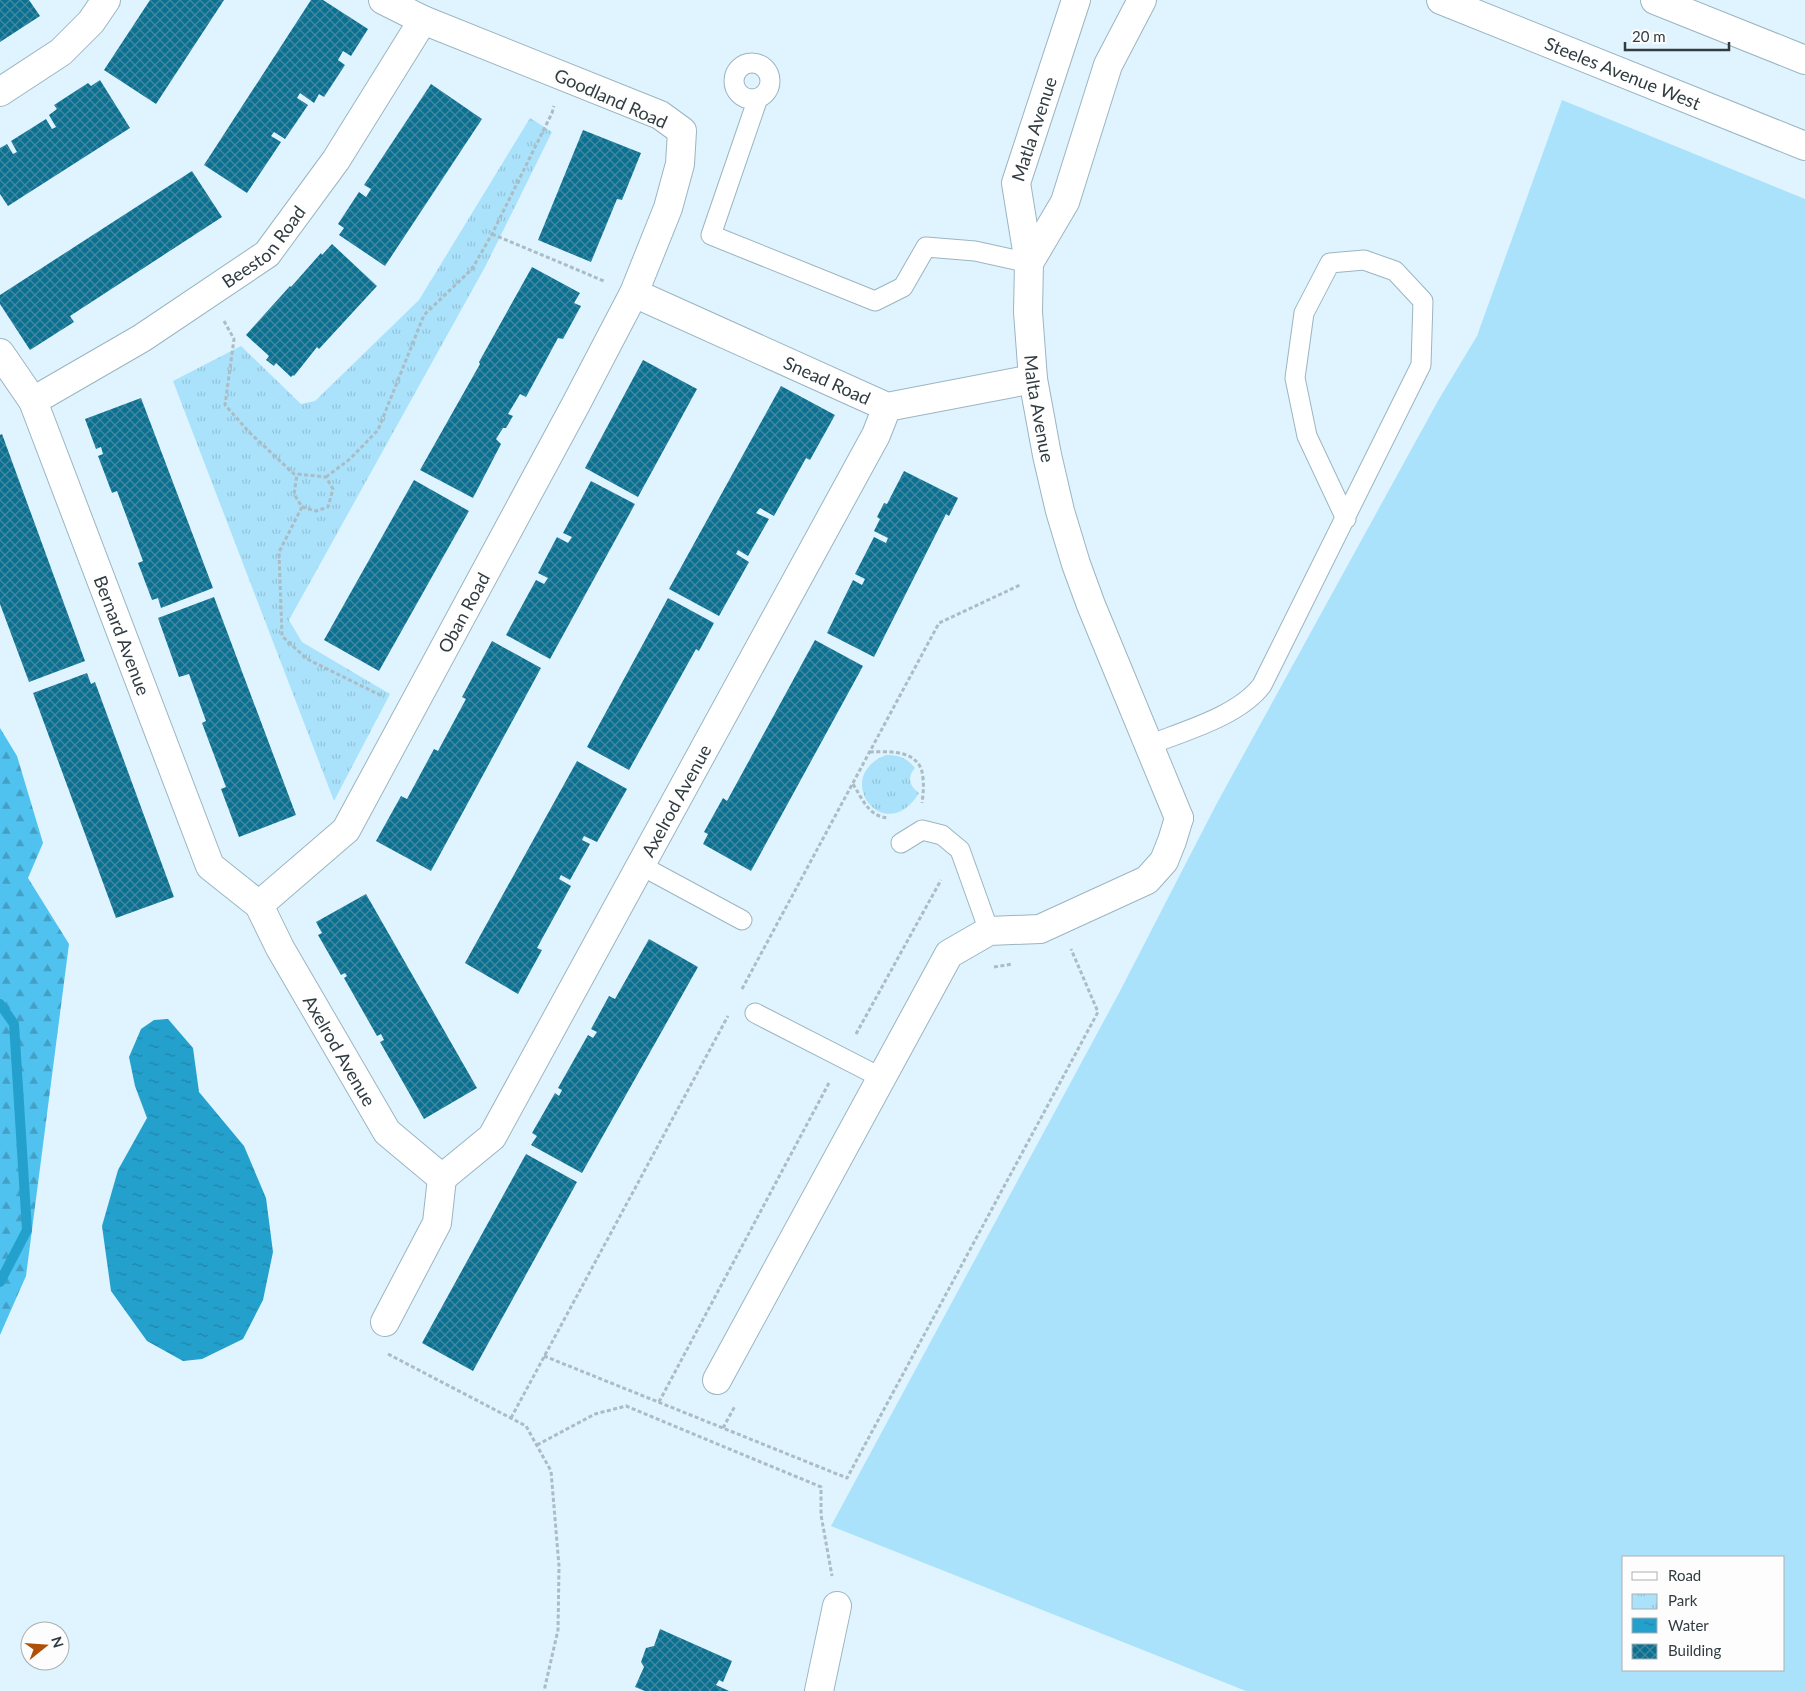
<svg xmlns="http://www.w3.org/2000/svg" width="1805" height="1691" font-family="Lato,sans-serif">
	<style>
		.grass { fill: #aae2fc; fill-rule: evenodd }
		.forest { fill: url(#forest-firs) }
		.park { fill: url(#park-tufts) }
		.water { fill: url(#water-ripples) }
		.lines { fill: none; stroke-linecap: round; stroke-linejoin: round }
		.stream { stroke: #24a0cd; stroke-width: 10 }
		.building { fill: url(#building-cross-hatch) }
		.lane-casing { stroke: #9bb5c1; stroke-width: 21 }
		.street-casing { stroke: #9bb5c1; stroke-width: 30 }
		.secondary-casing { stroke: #9bb5c1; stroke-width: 30 }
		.path { stroke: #aabcc4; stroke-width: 3; stroke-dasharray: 4 2.5; stroke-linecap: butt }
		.lane { stroke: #fff; stroke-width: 19 }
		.street { stroke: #fff; stroke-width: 28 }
		.secondary { stroke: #fff; stroke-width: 28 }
		.labels { text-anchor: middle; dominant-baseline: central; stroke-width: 5; stroke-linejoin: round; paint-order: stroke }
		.street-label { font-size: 18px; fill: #313c41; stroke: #fdfdfd }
	</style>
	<defs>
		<pattern id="forest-firs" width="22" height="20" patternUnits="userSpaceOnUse" patternTransform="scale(1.25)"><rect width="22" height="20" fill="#50c2f0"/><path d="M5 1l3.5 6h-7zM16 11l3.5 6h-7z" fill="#439fc4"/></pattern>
		<pattern id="park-tufts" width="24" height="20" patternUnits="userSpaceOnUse" patternTransform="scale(1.25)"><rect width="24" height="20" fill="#aae2fc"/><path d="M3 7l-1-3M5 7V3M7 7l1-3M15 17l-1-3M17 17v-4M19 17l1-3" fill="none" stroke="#93c3d9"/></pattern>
		<pattern id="water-ripples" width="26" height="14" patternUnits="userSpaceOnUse" patternTransform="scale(1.25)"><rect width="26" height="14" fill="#24a0cd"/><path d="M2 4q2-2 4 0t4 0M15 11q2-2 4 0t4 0" fill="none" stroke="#2084a8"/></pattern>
		<pattern id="building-cross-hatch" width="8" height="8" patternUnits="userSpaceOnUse" patternTransform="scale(1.25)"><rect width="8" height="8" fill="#0c7091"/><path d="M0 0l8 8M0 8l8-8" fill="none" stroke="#4289a1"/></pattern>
	</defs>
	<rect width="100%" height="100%" fill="#dff4fe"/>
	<path class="grass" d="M1562,100L1805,199V1691H1246L831,1526L1119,993L1217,803L1439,399L1477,336ZM1624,1557H1784V1670H1624Z"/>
	<path class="forest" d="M0,728L17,756L43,843L28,878L69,944L26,1276L0,1335Z"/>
	<path class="park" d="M530,118L552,132L485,267L289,620L302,642L390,694L334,801L173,381L241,346L301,404L315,401L419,300Z
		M886,755C900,755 907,758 915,768C907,777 909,786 919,793C885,849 830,777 886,755Z"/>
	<path class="water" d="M168,1019L193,1048L199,1092L244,1146L266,1198L273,1252L263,1300L243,1339L202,1359L183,1361L147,1341L111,1291L102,1226L118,1170L147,1118L135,1086L129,1057L141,1029L154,1020Z"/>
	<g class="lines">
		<path class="stream" d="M0,1004L14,1024L27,1230L0,1282"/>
	</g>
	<path class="building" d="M0,0H29L40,16L0,42Z
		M150,0H224L156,104L104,70Z
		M311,0H323L368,29L351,56L343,51L338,60L345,65L324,97L319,94L314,103L300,93L297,98L308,105L285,139L274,132L271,136L281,142L247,193L204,165Z
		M100,80L130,128L8,206L0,194V148L7,144L13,154L17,152L11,141L46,119L52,129L56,127L49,115L57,109L54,105L88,83L91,86Z
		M431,84L482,119L385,266L339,235L344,228L338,224L359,192L366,197L371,189L364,185Z
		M583,130L641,153L622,200L617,199L591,262L538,240Z
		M192,171L222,217L70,316L74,322L30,350L0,304V295Z
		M332,244L377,286L319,349L317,347L294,376L293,375L291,377L276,363L274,366L266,360L269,356L246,335L290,286L291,287L321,253L322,255Z
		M532,267L580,293L574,303L581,306L563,339L558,338L526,397L520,394L508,414L513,416L506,428H503L496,439L501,444L473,498L420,470L480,364L479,362Z
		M643,360L697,389L638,497L585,468Z
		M781,386L835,415L810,460L806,458L774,516L760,508L756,513L769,519L748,556L738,550L736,554L749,562L719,616L669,589Z
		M141,398L213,588L161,608L158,598L152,600L138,563L143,561L117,491L112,493L98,456L103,454L101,447L96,449L85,419Z
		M2,434L85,661L29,682L0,604V435Z
		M904,471L958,498L949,516L946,514L874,657L827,633L853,580L862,585L865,579L855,574L874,537L886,543L888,538L874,531L880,519L877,517L884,503L887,504Z
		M414,480L469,511L379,671L324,640Z
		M591,481L635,504L550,659L506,635L536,580L544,584L548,578L538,573L557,537L568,543L572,537L563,533Z
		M214,597L296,815L239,837L221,789L226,787L202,723L206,721L189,674L179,677L158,618Z
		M668,598L714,623L699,651L696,649L629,770L587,747Z
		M815,640L863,666L751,871L703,844L708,834L704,832L723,798L727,801Z
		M492,641L541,668L431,871L376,841L401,796L407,799L434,749L438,751L466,699L462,697Z
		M87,673L91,684L95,682L174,897L116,918L33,693Z
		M577,761L627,789L597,842L584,836L582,840L590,844L570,880L561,875L559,879L571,886L537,948L542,950L518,994L465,963Z
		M366,894L477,1088L424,1119L380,1042L384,1040L381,1034L377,1036L344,978L347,976L345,973L341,975L318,935L322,933L316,922Z
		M649,939L698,967L582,1173L531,1145L537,1136L532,1133L555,1093L559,1096L562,1090L558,1088L588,1035L593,1038L597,1032L591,1029L609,996L615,999Z
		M526,1154L577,1182L473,1371L422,1343Z
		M660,1629L732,1661L723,1682L719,1680L716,1685L729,1691H645L635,1687L644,1667L641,1662L646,1648L654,1646Z"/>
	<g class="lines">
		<defs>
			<path id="lane" d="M734 81a18 18 0 1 1 36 0a18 18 0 1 1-36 0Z
				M758,98L711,235L875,301L903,287L926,247L975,251L1029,263
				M1149,745C1184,731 1239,716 1262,685L1421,365L1423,301L1395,271L1364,260L1330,263L1304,313L1295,378L1307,436L1346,519
				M901,843L922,830L942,835L960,850L989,931
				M640,865L742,920
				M755,1013L882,1078"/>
			<g id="street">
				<path d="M0,92L61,52L91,22L106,0"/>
				<path id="s1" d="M634,293L887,407L1033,379"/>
				<path id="s2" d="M0,353L33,401L210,866L259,905L280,948L387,1132L442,1178L492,1137L876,435L887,407"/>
				<path id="s3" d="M33,401L142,338L267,254L336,160L423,20"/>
				<path id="s4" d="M259,905L346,830L576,404L634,293L668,208L680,164L682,131L660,115L423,20L383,0"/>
				<path d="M385,1322L437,1223L442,1178"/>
				<path d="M717,1380L949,954L989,931L1040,929L1147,880L1164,861L1172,841L1179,818"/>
				<path d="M819,1691L837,1606"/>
			</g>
			<g id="secondary">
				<path id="s5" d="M1142,0L1108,65L1065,202L1029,263L1028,312L1033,379L1047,455L1060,511L1076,564L1091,605L1179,818"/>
				<path id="s6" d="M1441,0L1805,146"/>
				<path d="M1655,0L1805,60"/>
				<path id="s7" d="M1029,263L1016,183L1076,0"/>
			</g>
		</defs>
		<use href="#lane" class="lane-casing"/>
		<use href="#street" class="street-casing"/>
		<use href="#secondary" class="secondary-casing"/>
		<path class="path" d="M492,234L604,281
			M224,321L234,339L225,405L250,433L294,474H297L326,477L333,489L328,507L316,511L302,507L294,494L297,474
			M326,477L350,459L378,430L424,315L472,269L492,234L552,113L554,106
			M302,507L279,552L282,636L307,659L384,697
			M870,752C891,751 922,750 923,779C924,787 923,795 922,803
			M853,784C863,800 869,817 889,818
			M994,967L1013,964
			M742,989L939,623L1020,585
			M856,1034L941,880
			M388,1354L526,1426L551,1471L559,1566L558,1630L544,1691
			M544,1356L847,1478L1098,1012L1071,949
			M659,1402L830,1081
			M511,1418L728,1016
			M723,1428L735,1406
			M537,1445L595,1414L626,1406L821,1487V1515L832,1576"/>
		<use href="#lane" class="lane"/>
		<use href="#street" class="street"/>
		<use href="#secondary" class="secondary"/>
	</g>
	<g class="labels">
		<g class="street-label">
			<text stroke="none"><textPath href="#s6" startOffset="196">Steeles Avenue West</textPath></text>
			<text transform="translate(611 98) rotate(24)">Goodland Road</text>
			<text stroke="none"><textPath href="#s7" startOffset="138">Matla Avenue</textPath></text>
			<text stroke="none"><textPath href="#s3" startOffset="279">Beeston Road</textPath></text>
			<text stroke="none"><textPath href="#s1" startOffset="212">Snead Road</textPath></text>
			<text stroke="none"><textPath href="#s5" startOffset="434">Malta Avenue</textPath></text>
			<text stroke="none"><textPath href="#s4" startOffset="362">Oban Road</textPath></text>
			<text stroke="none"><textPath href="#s2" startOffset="309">Bernard Avenue</textPath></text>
			<text stroke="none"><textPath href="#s2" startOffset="1399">Axelrod Avenue</textPath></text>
			<text stroke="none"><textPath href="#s2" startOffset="785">Axelrod Avenue</textPath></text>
		</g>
	</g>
	<rect x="1622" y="1556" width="162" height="115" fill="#fdfdfd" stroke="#abb0b2"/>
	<rect x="1632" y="1572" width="25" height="8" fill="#ffffff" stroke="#abb0b2"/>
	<text x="1668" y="1581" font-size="15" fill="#313c41">Road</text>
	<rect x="1632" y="1594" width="25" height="15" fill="url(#park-tufts)" stroke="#abb0b2"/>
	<text x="1668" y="1606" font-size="15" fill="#313c41">Park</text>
	<rect x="1632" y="1618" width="25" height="15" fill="url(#water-ripples)" stroke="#abb0b2"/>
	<text x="1668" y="1631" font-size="15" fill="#313c41">Water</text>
	<rect x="1632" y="1644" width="25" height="15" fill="url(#building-cross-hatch)" stroke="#abb0b2"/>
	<text x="1668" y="1656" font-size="15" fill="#313c41">Building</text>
	<g transform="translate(45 1646) rotate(73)"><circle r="24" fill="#fdfdfd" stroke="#abb0b2"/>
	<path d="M0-4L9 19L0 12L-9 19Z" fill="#b04f08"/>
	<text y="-8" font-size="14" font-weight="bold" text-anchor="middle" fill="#313c41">N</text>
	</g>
	<path d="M1625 42v8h104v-8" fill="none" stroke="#313c41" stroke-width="2.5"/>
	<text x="1632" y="42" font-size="15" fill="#313c41" stroke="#fdfdfd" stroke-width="4" paint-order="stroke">20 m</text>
</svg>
